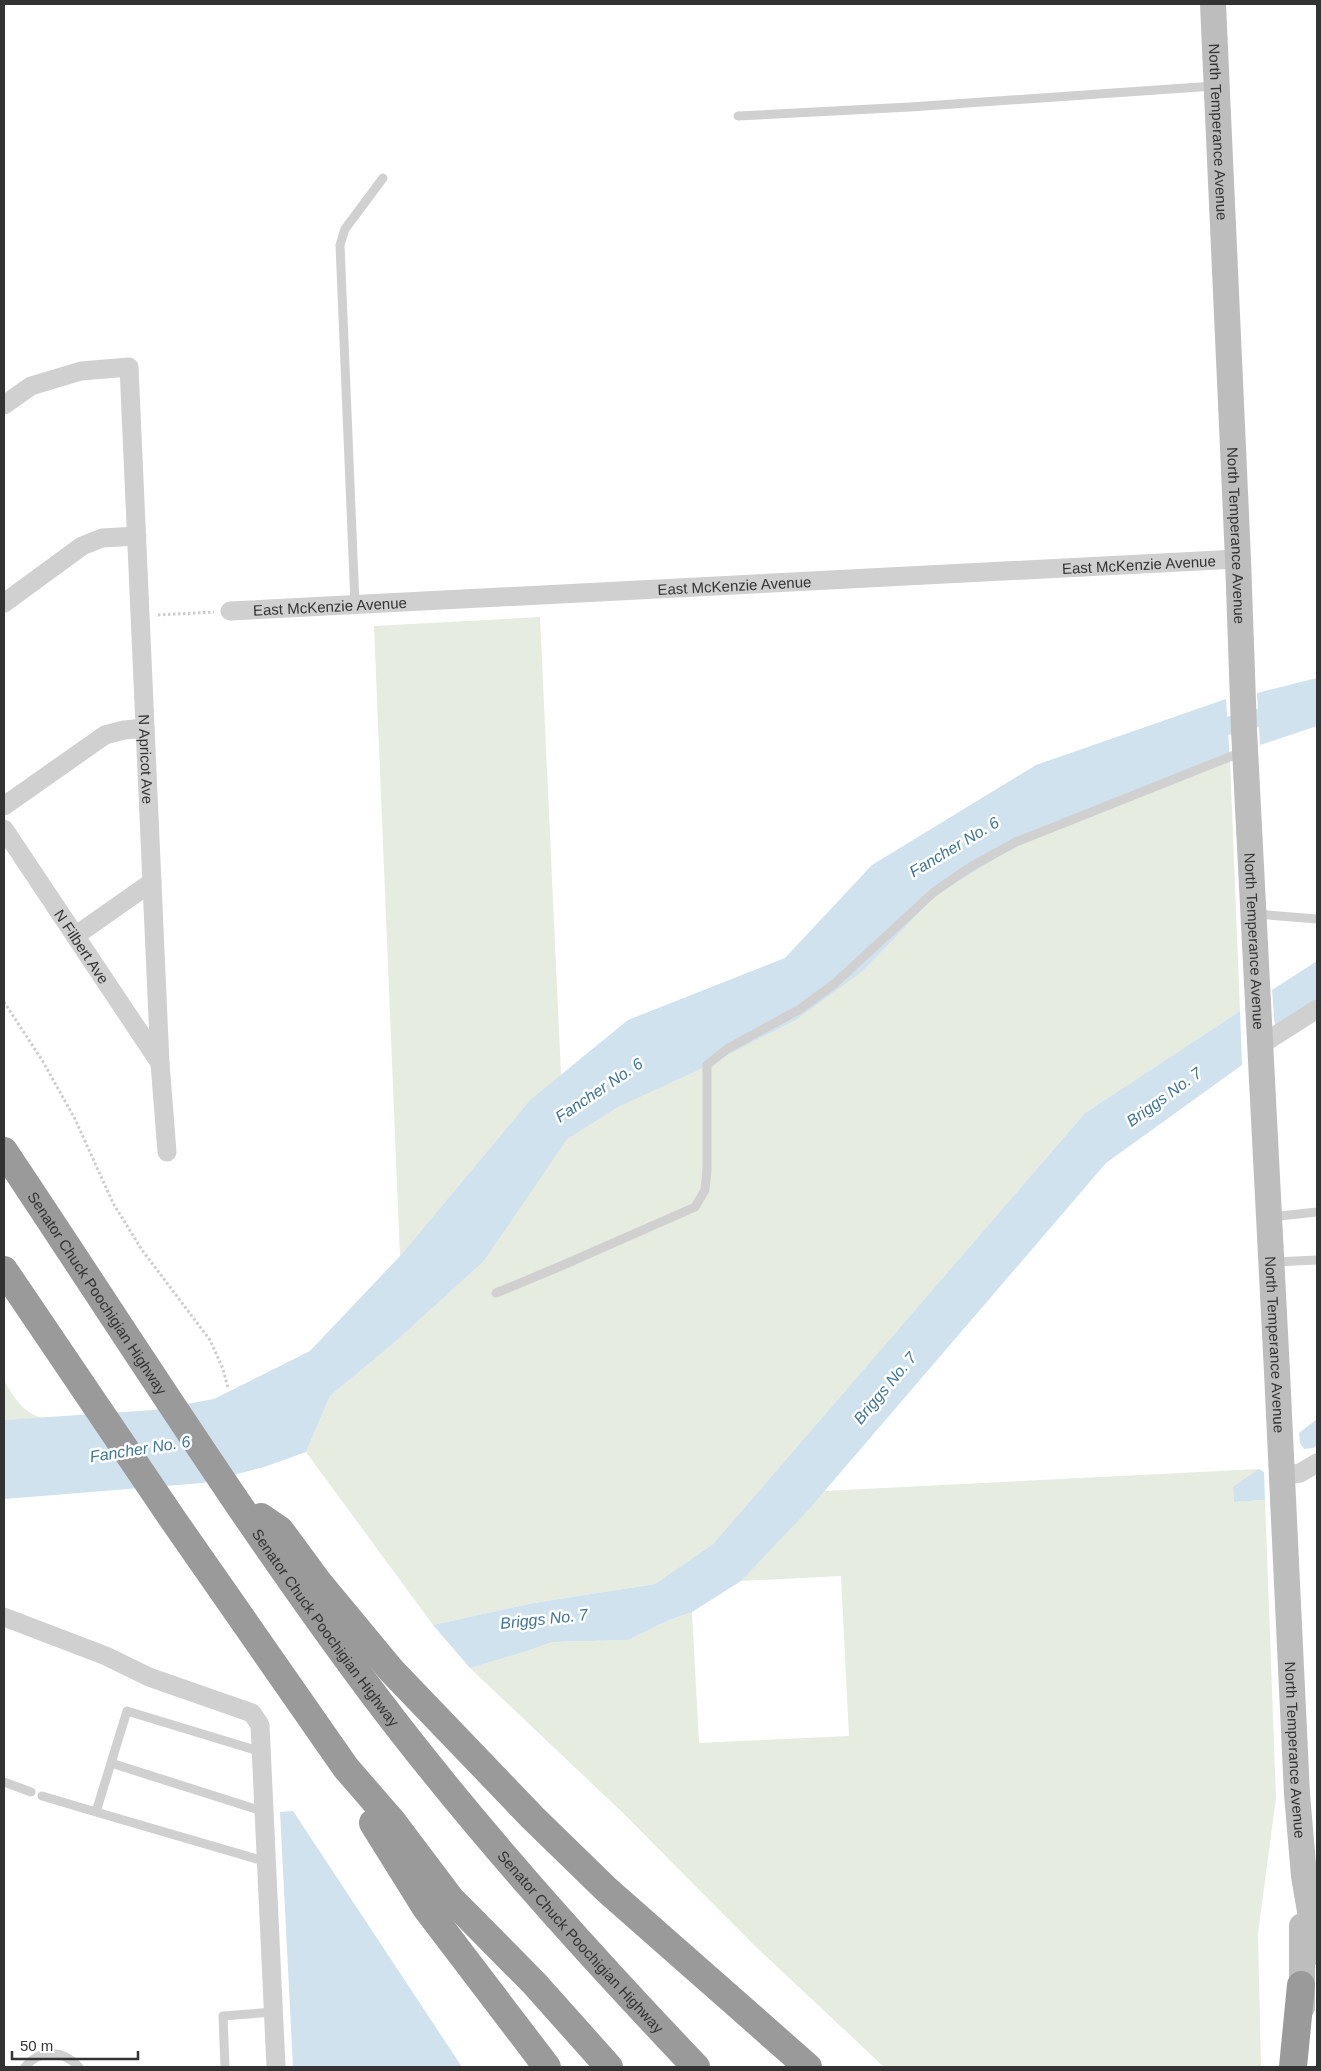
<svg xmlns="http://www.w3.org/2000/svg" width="1321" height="2071" font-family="Arial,sans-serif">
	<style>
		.green { fill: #e6ecdf }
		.water { fill: #cfe2ee }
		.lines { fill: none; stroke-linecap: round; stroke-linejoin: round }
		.canal { stroke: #cfe2ee; stroke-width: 18 }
		.path { stroke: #cdcdcd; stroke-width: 3; stroke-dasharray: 2.5 2.5; stroke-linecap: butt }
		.lane { stroke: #d0d0d0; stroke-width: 9 }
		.street { stroke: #d0d0d0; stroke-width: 19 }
		.secondary { stroke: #bdbdbd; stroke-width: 26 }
		.highway { stroke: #9a9a9a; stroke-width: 28 }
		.labels { text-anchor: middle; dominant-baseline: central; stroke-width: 5; stroke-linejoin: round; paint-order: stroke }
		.street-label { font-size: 15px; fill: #333; stroke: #fff }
		.water-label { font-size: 16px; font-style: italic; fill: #3f7597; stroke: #fff }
	</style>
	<rect width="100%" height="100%" fill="#fff"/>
	<path class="green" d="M540,617L561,1075L530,1100L400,1256L374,626Z
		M1230,761L1240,1011L1085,1113L713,1544L655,1584L533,1603L433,1625L306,1452L330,1396L394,1343L484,1261L566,1139L620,1106L864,970L936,895L1021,843Z
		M4,1381C14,1397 22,1412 42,1418L4,1420Z
		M1259,1469L1233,1488L1234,1502L1265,1500L1276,1798L1258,1933L1261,2067H884L754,1945L623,1813L470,1668L524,1652L553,1642L628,1640L667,1621L692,1612L699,1743L849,1736L841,1576L741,1581L824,1491Z"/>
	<path class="water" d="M1317,678V726L1260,745L1257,693Z
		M1226,699L1230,761L1021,843L936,895L864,970L797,1019L696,1071L620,1106L567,1139L484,1261L394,1343L330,1396L306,1452L264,1467L203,1483L4,1499V1420L154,1410L214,1399L310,1351L400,1256L530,1100L628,1020L785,958L872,865L1036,765Z
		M1317,961V1013L1276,1040L1272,990Z
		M1240,1011L1242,1065L1106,1163L810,1508L741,1581L692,1612L667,1621L628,1640L553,1642L524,1652L470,1668L433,1625L533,1603L655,1584L713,1544L1085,1113Z
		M1317,1419V1445L1313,1448L1304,1449L1300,1443L1299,1433Z
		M1259,1469L1264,1472L1265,1500L1234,1502L1233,1487Z
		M293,1811L462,2067H293L280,1812Z"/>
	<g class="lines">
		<path class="canal" d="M1205,735L1227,726L1317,703"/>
		<path class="path" d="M158,615L214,612
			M4,1002L42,1060L75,1119L113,1203L142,1250L210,1340L223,1369L228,1388"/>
		<path class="lane" d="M738,116L910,107L1214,86
			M355,604L340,245L345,229L383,178
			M1256,914L1317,919
			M1270,1217L1317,1212
			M1274,1262L1317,1260
			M496,1293L561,1266L695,1207L705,1190L707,1170V1065L727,1049L800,1009L834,984L934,892L972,866L1016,842L1242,752
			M262,1752L127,1711L111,1763L265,1812
			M111,1763L96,1812L267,1862
			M4,1782L31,1792
			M42,1796L96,1812
			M25,2067C41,2048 63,2050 79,2067
			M225,2067L223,2016L274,2012"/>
		<g class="street">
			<path id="s1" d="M4,405L31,386L81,371L129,367L160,1063L167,1152"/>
			<path d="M4,603L82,546L102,538L137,536"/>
			<path id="s2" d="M230,611L1238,559"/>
			<path d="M4,806L105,735L124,730L145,728"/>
			<path id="s3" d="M4,829L160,1063"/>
			<path d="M75,936L152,882"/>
			<path d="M1259,1046L1317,1009"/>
			<path d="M1281,1476L1300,1473L1317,1463"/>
			<path d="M4,1617L106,1656L149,1677L252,1713L260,1725L276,2067"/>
		</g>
		<g class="secondary">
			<path id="s4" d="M1213,4L1238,559L1244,730L1277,1372L1297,1794L1304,1876L1317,1952"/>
			<path d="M1302,2007V1926"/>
		</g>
		<g class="highway">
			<path id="s5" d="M4,1151C125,1332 241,1517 371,1691C471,1824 582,1947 696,2067"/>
			<path d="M4,1270L176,1524L346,1768L392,1821L450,1898L534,1983L609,2067"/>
			<path d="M261,1517L280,1530L319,1583L391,1670L533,1818L607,1890L808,2067"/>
			<path d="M373,1823L426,1908L547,2067"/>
			<path d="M1293,2067L1301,1985"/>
		</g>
	</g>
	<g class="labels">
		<g class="street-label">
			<text stroke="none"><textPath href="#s4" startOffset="128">North Temperance Avenue</textPath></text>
			<text stroke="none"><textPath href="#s4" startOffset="532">North Temperance Avenue</textPath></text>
			<text stroke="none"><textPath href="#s2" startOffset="910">East McKenzie Avenue</textPath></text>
			<text stroke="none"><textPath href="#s2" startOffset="505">East McKenzie Avenue</textPath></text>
			<text stroke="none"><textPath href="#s2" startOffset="100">East McKenzie Avenue</textPath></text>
			<text stroke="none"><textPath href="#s1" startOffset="526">N Apricot Ave</textPath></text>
			<text stroke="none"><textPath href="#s4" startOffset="938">North Temperance Avenue</textPath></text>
			<text stroke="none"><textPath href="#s3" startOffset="141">N Filbert Ave</textPath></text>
			<text stroke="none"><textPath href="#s5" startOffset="170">Senator Chuck Poochigian Highway</textPath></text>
			<text stroke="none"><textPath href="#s4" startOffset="1342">North Temperance Avenue</textPath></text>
			<text stroke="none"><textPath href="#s5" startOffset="575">Senator Chuck Poochigian Highway</textPath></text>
			<text stroke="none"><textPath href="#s4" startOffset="1748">North Temperance Avenue</textPath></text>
			<text stroke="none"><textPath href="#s5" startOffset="980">Senator Chuck Poochigian Highway</textPath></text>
		</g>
		<g class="water-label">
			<text transform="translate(954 847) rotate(-31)">Fancher No. 6</text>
			<text transform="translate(599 1090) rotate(-34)">Fancher No. 6</text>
			<text transform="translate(1164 1097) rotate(-36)">Briggs No. 7</text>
			<text transform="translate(885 1388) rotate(-50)">Briggs No. 7</text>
			<text transform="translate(140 1449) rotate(-9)">Fancher No. 6</text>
			<text transform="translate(544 1619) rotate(-6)">Briggs No. 7</text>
		</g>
	</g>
	<rect width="1321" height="2071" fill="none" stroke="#333333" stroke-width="10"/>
	<path d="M12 2051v8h126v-8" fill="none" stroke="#333333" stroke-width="2.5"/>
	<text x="20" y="2051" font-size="15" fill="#333333" stroke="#ffffff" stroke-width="4" paint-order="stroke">50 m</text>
</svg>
